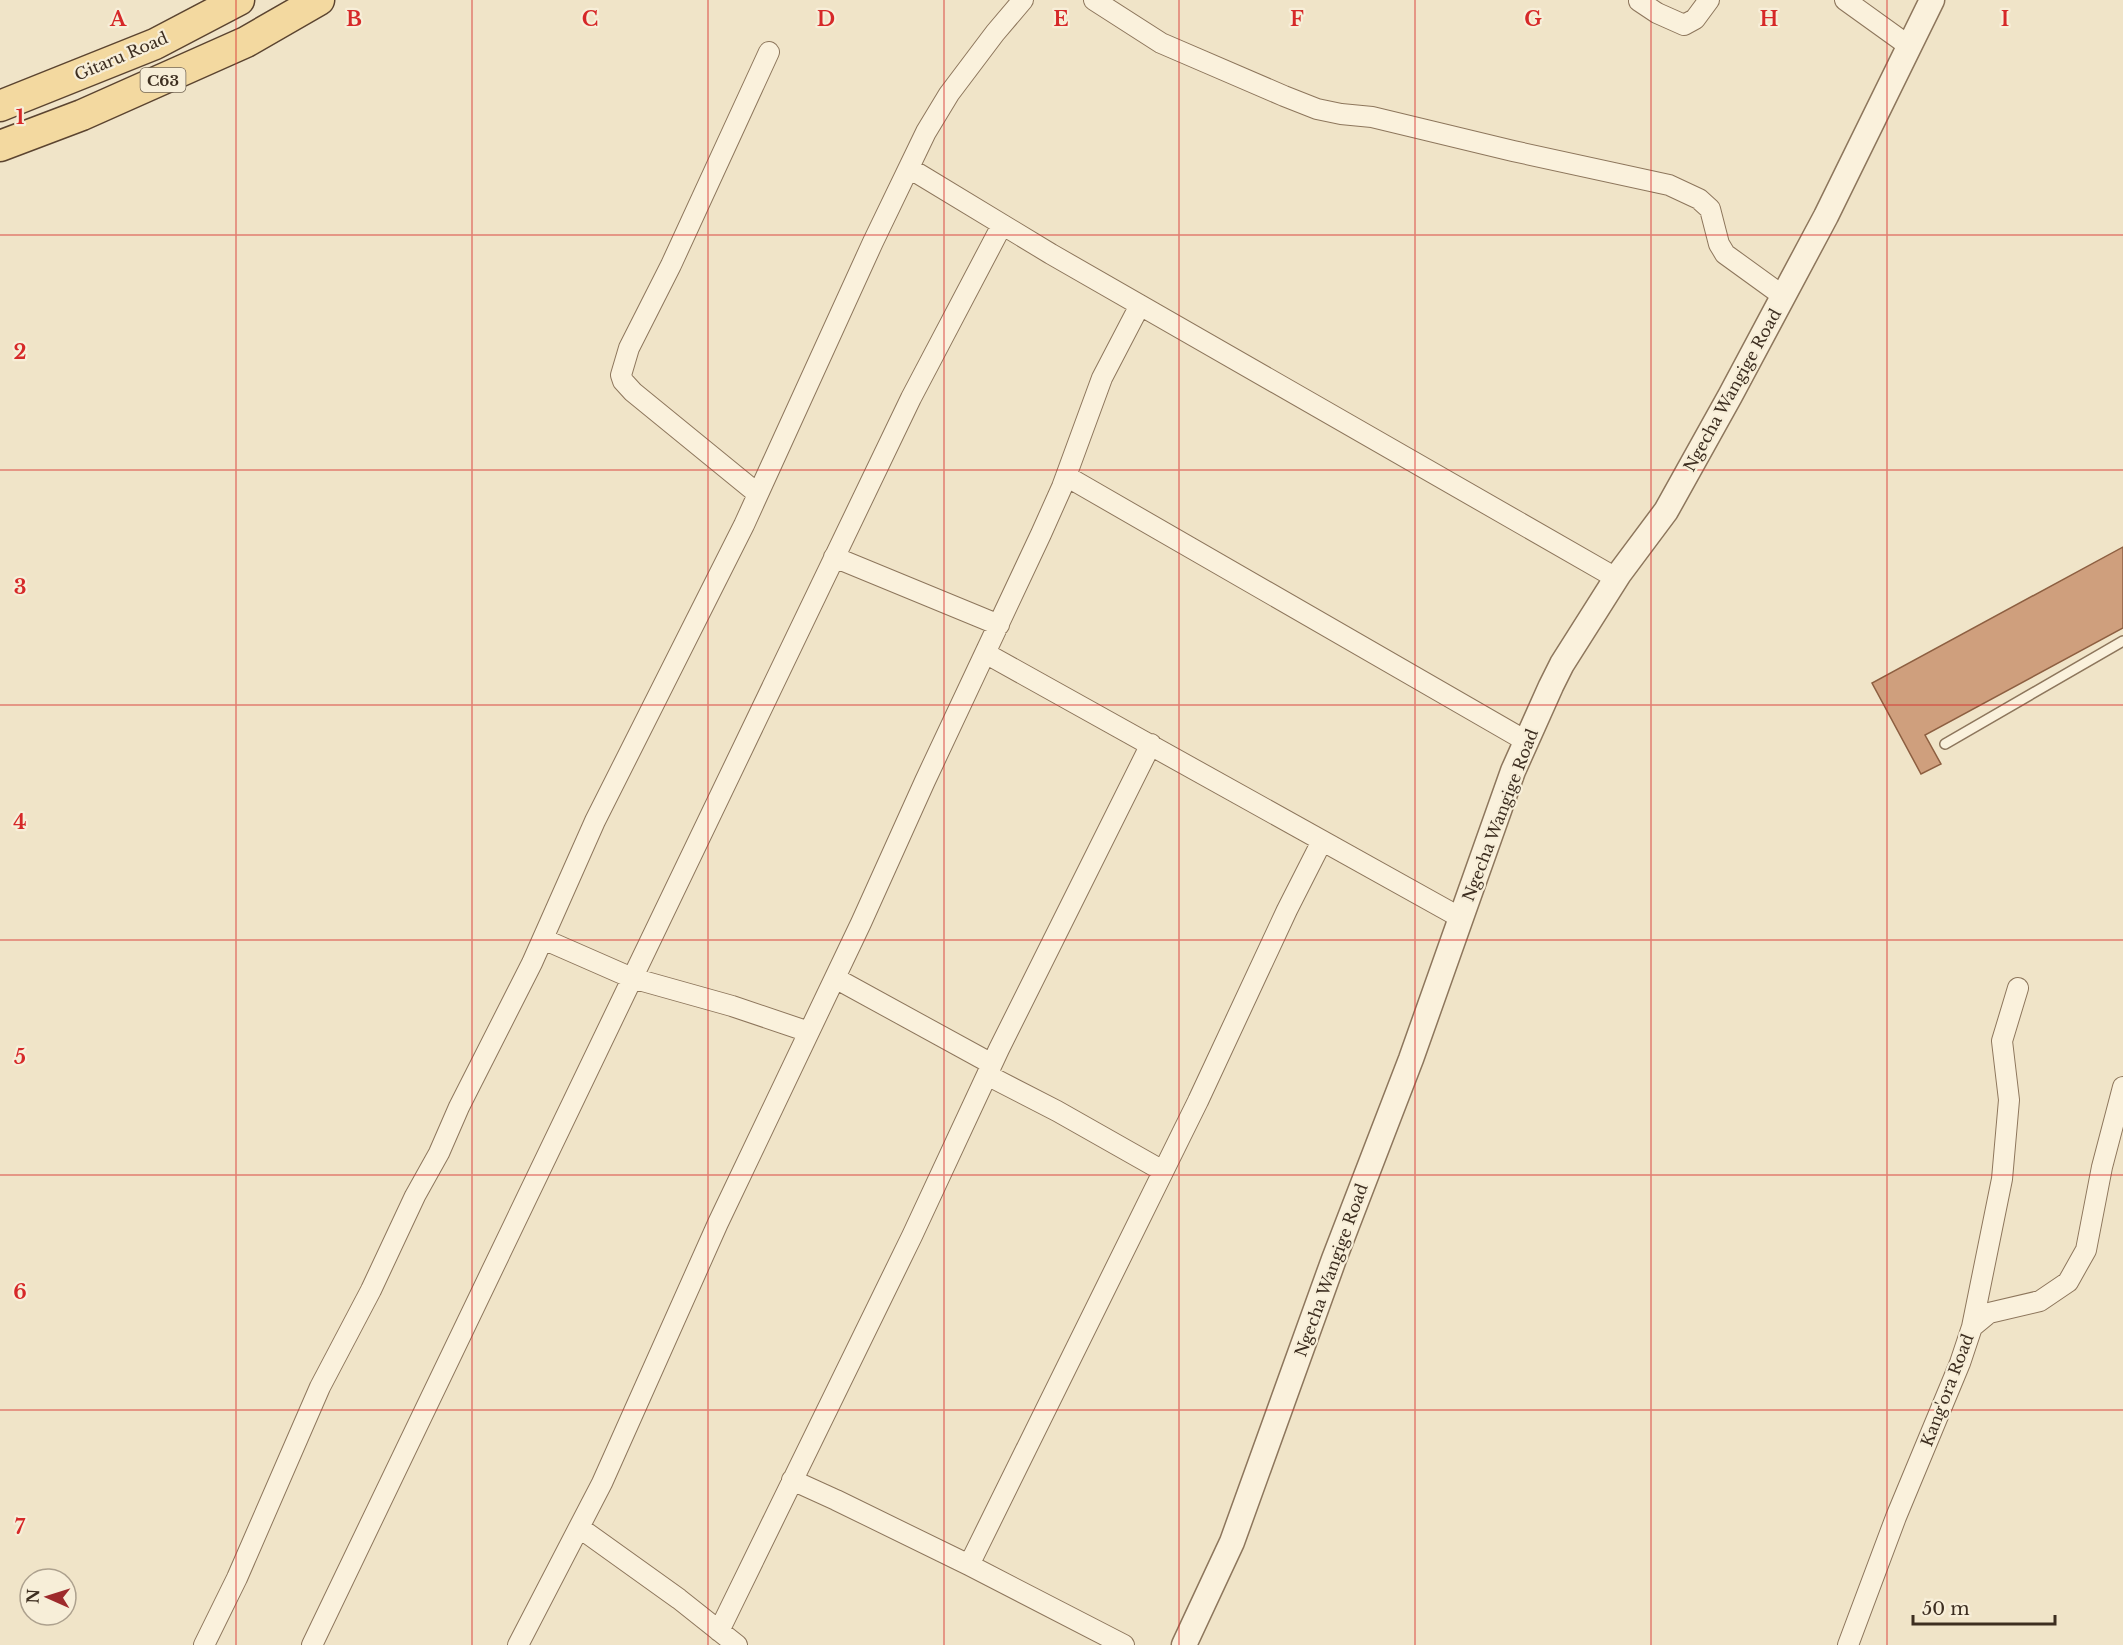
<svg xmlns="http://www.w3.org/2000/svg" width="2123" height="1645" font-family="'Libre Baskerville',serif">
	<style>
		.building { fill: #cf9f7d; stroke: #8d5f41; stroke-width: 1.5 }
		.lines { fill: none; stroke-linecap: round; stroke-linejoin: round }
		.service-casing { stroke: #8d765c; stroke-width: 12 }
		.minor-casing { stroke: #8d765c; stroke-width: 22 }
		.tertiary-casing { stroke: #8d765c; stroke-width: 27 }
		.primary-casing { stroke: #5b4430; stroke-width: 33 }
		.service { stroke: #faf1dc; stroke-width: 9 }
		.minor { stroke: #faf1dc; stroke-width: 20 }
		.tertiary { stroke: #faf1dc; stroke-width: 24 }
		.primary { stroke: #f3d9a0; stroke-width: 30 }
		.grid { fill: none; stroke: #d62828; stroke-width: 1.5; stroke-opacity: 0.55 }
		.labels { text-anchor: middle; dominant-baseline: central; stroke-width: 4.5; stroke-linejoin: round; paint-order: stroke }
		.shield { fill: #f7eed8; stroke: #756857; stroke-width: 1.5 }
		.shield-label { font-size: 15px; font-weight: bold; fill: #3d2e20 }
		.street-label { font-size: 16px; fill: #3d2e20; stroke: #f7eed8 }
		.grid-label { font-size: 20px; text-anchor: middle; font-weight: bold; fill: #d62828; stroke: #f7eed8; stroke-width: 4.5; stroke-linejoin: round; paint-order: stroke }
	</style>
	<rect width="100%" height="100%" fill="#f0e4c8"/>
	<path class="building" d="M2123,547V628L1925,735L1941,764L1921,774L1872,683Z"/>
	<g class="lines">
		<defs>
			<path id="service" d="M1945,744L2123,641"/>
			<path id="minor" d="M1094,0L1161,43L1284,96L1317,109L1341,114L1372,117L1513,151L1669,185L1699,199L1710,209L1719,244L1725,254L1783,296
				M1845,0L1909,46
				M1639,1L1657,13L1684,25L1695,19L1709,0
				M909,168L1051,254L1616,578
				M1066,476L1526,741
				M758,494L633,392L623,381L621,375L629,348L671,265L769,52
				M834,557L999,625
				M985,653L1461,918
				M543,939L632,978L732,1006L809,1032
				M835,978L992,1064
				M987,1075L1057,1111L1163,1171
				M1972,1327L2002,1179L2009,1100L2002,1041L2018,988
				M792,1480L836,1500L969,1565L1124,1645
				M580,1528L679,1599L737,1645
				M969,1565L1198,1101L1287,910L1322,841
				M719,1631L912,1236L999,1049L1151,744
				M204,1645L237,1578L320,1387L371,1290L415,1196L439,1153L459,1107L532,963L595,821L744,525L873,242L926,132L949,94L995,33L1023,0
				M312,1645L911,398L1002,225
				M518,1645L602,1483L718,1223L861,923L925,781L1041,534L1062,487L1102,378L1140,305
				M1848,1645L1896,1517L1960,1363L1972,1327L1989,1313L2040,1301L2068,1282L2086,1250L2102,1167L2123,1087"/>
			<path id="tertiary" d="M1184,1645L1232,1542L1334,1259L1411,1059L1513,771L1551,686L1562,664L1619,574L1666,511L1730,396L1826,216L1932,0"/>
			<path id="primary" d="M0,106L155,44L239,0
				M0,146L82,115L246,42L319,0"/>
		</defs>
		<use href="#service" class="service-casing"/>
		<use href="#minor" class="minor-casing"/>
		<use href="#tertiary" class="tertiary-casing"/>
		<use href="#primary" class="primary-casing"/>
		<use href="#service" class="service"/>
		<use href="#minor" class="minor"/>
		<use href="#tertiary" class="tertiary"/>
		<use href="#primary" class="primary"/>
	</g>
	<path class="grid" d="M236,0V1645M472,0V1645M708,0V1645M944,0V1645M1179,0V1645M1415,0V1645M1651,0V1645M1887,0V1645M0,235H2123M0,470H2123M0,705H2123M0,940H2123M0,1175H2123M0,1410H2123"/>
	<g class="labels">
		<rect class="shield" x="140.5" y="68" width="45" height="24" rx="4.5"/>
		<g class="shield-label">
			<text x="163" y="80">C63</text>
		</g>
		<g class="street-label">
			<text transform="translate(121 56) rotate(-23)">Gitaru Road</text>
			<text transform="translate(1732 390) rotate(-61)">Ngecha Wangige Road</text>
			<text transform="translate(1500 815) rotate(-69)">Ngecha Wangige Road</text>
			<text transform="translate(1331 1270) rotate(-70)">Ngecha Wangige Road</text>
			<text transform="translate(1947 1390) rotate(-69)">Kang'ora Road</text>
		</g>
	</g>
	<g class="grid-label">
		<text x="118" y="26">A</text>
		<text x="354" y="26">B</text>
		<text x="590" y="26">C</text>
		<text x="826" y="26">D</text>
		<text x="1061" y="26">E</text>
		<text x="1297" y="26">F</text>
		<text x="1533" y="26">G</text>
		<text x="1769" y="26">H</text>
		<text x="2005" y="26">I</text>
		<text x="20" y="124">1</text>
		<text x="20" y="359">2</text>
		<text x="20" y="594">3</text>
		<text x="20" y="829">4</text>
		<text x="20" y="1064">5</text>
		<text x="20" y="1299">6</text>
		<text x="20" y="1534">7</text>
	</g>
	<g transform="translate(48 1597) rotate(273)"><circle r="28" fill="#f7eed8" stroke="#ada18e" stroke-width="1.5"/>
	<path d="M0-4.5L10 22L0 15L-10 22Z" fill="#9e2a2b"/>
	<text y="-9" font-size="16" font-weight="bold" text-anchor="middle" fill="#3d2e20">N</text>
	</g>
	<path d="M1913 1615v9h142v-9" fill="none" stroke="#3d2e20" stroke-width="3"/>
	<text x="1922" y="1615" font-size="18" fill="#3d2e20" stroke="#f7eed8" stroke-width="4.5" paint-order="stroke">50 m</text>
</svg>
